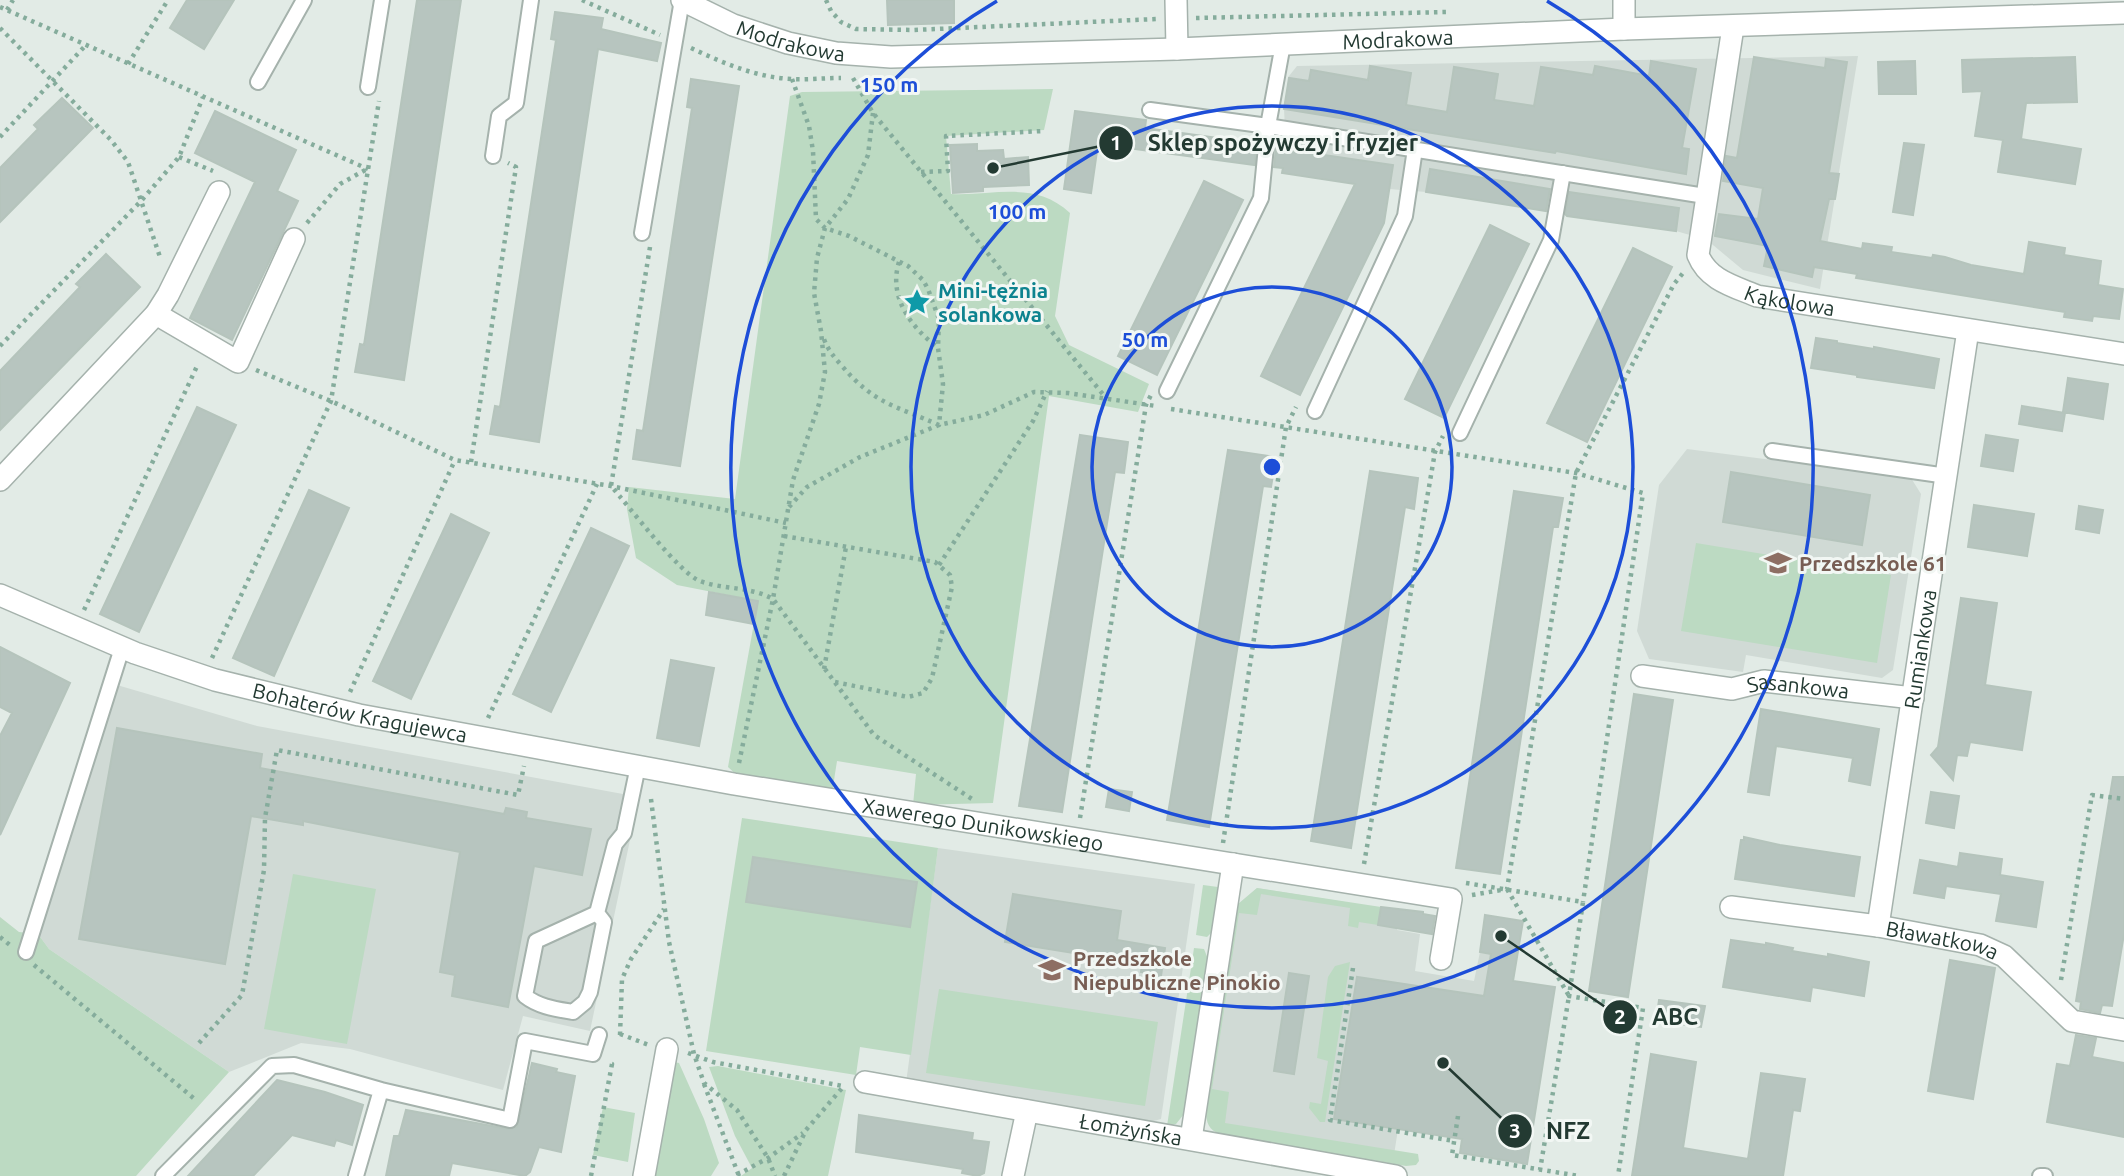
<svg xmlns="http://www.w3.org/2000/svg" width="2124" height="1176" font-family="Ubuntu,sans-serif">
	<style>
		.built { fill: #d0dad5 }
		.green { fill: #bcdac2 }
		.building { fill: #b7c5bf; stroke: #b5c4bc; stroke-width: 2 }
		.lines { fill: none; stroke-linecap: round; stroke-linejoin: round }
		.service-casing { stroke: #a5b2ac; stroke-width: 18 }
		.pedestrian-casing { stroke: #a5b2ac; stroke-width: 24 }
		.minor-casing { stroke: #a5b2ac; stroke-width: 24 }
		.path { stroke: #85ac9c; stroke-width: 4.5; stroke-dasharray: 3.5 5; stroke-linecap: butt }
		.service { stroke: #fff; stroke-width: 14 }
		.pedestrian { stroke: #fff; stroke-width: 21 }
		.minor { stroke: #fff; stroke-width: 21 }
		.ring { fill: none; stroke: #1d4ed8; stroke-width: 3.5 }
		.labels { text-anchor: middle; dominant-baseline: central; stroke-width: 6; stroke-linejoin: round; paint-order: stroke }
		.street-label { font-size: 21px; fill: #233a32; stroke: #f2f7f4 }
		.culture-label { font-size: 21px; font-weight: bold; fill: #0d838f; stroke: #f2f7f4; text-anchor: start }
		.education-label { font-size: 21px; font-weight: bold; fill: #785e54; stroke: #f2f7f4; text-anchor: start }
		.centre { fill: #1d4ed8; stroke: #f2f7f4; stroke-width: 3.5 }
		.ring-label { font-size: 21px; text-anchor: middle; font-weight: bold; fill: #1d4ed8; stroke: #f2f7f4; stroke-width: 6; stroke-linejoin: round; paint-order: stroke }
		.leader { fill: none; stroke: #233a32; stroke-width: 2.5 }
		.callout-dot { fill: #233a32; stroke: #f2f7f4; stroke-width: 2.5 }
		.mark-label { font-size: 21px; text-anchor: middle; font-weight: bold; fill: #fff }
		.callout-label { font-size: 23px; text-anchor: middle; font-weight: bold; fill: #233a32; stroke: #f2f7f4; stroke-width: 6; stroke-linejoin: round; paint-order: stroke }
	</style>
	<rect width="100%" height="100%" fill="#e2ebe6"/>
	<path class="built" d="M1858,56L1820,289L1743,270L1707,240L1676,231L1426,192L1389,189L1282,173L1286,149L1284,109L1289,76L1297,66Z
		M1687,449L1911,478L1921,494L1893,670L1882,678L1746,655L1743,672L1649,659L1637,631L1659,485Z
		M117,685L257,726L639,797L590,1031L523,1016L503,1090L350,1049L301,1043L229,1072L49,949L38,934Z
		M938,848L1195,884L1161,1119L1150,1122L906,1083Z
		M1257,888L1400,911L1397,930L1420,934L1415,971L1474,981L1480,952L1492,954L1488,977L1555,987L1527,1164L1460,1153L1465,1117L1398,1129L1394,1155L1224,1128L1208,1100L1237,905Z"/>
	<path class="green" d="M1053,89L1044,130L946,136L951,194C995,196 1035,180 1070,213L1055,316L1069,345L1149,384L1138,412L1049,396L993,803L913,805L916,774L837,761L832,793L740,778L728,767L758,601L677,585L636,558L627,509L629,487L735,499L790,96L802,92Z
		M1696,543L1891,575L1877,663L1681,631Z
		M742,818L938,848L911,1055L860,1047L856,1075L706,1051Z
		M293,874L376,889L347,1044L264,1029Z
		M1203,885L1218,887L1213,931L1207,937L1196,935Z
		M1257,888L1381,907L1378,925L1359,922L1358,928L1348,926L1350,908L1261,894L1257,915L1239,913L1212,1089L1229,1092L1225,1123L1418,1154L1419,1161L1416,1165L1406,1166L1220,1134C1209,1130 1206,1123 1206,1111L1237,905Z
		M0,917L19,932L38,934L49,949L229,1072L136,1176H0Z
		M1194,948L1204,949L1208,959L1184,1114L1176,1124L1167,1126Z
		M1350,962L1325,1122H1320L1309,1108L1310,1102L1321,1104L1328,1061L1317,1058L1328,977L1335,966Z
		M939,989L1158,1022L1145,1106L926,1073Z
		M658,1059L679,1063L704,1119L719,1163L711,1176H652Z
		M718,1066L846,1090L828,1176H741L752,1168L735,1136L709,1067Z
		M603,1107L635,1113L628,1162L593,1155Z"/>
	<path class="building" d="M187,0H234L204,49L170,28Z
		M417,0H461L404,380L355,372L360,344L364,345Z
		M887,0H954V23L888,25Z
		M555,12L603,18L601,29L661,43L657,61L598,49L539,442L490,434L495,406L500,407L556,40L551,39Z
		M1754,57L1825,68L1826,59L1847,62L1829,173L1839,174L1835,199H1829L1820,241L1862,249L1863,243L1892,247L1891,252L1932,258L1933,255L1945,257L1971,265L2024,274L2029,242L2065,248L2064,255L2101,261L2098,285L2123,289L2119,319L2093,316L2092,321L2064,317L2065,312L1856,278L1857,274L1814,267L1812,277L1764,266L1768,246L1715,236L1719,214L1758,219L1763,188L1723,181L1726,156L1737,158Z
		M2075,57L2077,102L2026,103L2021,139L2081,149L2075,184L1998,172L2003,140L1975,136L1982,91L1963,92L1962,60Z
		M1651,61L1696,69L1682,148L1689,149L1686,174L1556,151L1555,153L1284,109L1289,78L1309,81L1311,70L1368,80L1370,66L1411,73L1406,105L1447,112L1454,67L1498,74L1494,100L1534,106L1541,67L1593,75L1595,66L1649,76Z
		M1915,61L1916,94H1879L1878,62Z
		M691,79L739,86L680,466L633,459L637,430L643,431L692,108L687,107Z
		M62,98L93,128L0,222V168L38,129L34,125Z
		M215,111L296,150L277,191L298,201L232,340L190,318L255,182L195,153Z
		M1075,111L1146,120L1145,128L1254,143L1256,145L1255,165L1098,144L1091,193L1064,189Z
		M1904,143L1924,145L1913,215L1893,212Z
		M977,144V151L1003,150L1004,159L1028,157L1029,185L983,187V191L953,193L950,145Z
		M1276,148L1393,165L1384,223L1300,395L1261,376L1355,184L1282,173L1283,168L1274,167Z
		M1430,169L1550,189L1546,211L1426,192Z
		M1204,181L1243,200L1157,375L1118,356Z
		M1569,192L1679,208L1676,231L1567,216L1565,214Z
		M1490,225L1529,244L1444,418L1405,399Z
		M1633,248L1672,267L1587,442L1547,423Z
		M106,254L140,287L0,430V371L80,287L76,284Z
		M1816,338L1837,341V343L1874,349V347L1939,359L1934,388L1857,377V375L1811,368Z
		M2068,378L2108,384L2103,419L2063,412Z
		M2022,406L2065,413L2062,431L2019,424Z
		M197,407L236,425L139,632L100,614Z
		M1080,435L1128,442L1124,473L1115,472L1062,812L1019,806Z
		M1986,435L2018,440L2013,471L1981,466Z
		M1228,450L1276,457L1271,487L1263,486L1209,827L1167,820Z
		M1370,471L1418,478L1414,509L1405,507L1351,848L1311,841Z
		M1731,472L1870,495L1862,545L1723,522Z
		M309,490L349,508L274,676L233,658Z
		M1514,491L1563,498L1558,527H1553L1500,874L1456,868Z
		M1974,505L2034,514L2027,556L1968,547Z
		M2079,506L2103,510L2099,533L2076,529Z
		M451,514L489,533L411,699L373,681Z
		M591,528L629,546L551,712L513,694Z
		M709,592L758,601L754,624L706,615Z
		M1961,598L1997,603L1985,685L2031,692L2022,750L1970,742L1967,756L1957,755L1953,780L1931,755L1938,747Z
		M0,647L70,683L0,835V736L12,713L0,707Z
		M671,660L714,668L699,746L657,738Z
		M1634,694L1673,700L1628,997L1589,991Z
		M1761,709L1879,729L1870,785L1849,781L1853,758L1776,746L1769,795L1748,792Z
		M117,728L262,754L260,768L504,814L506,808L527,812L526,818L591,829L582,875L534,866L508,1007L452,996L455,975L440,972L460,852L303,821V825L251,816L225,964L79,939Z
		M2113,777H2124V934L2112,1006L2102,1005L2100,1013L2080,1009L2081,1002L2076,1001Z
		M1109,789L1132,792L1129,811L1106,807Z
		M1931,792L1959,796L1954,828L1926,823Z
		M1744,837L1780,845L1860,857L1854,896L1735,879L1741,840H1744Z
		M1960,853L2002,859L2000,875L2043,882L2036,927L1996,921L2001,894L1946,886L1944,898L1914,893L1920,860L1958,867Z
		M753,857L917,882L910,927L746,902Z
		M1013,894L1121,911L1117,940L1165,948L1161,976L1141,972L1142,964L1005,942Z
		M1381,907L1423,912V914L1435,916L1432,934L1378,925Z
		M1485,915L1523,921L1513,981L1555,987L1527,1164L1460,1153L1462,1139L1334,1119L1357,977L1484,996L1491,954L1480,952Z
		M1731,940L1766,945V943L1793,948L1792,951L1828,957V954L1869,962L1864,996L1812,987L1810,1001L1723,987Z
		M1950,960L1995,968L1973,1099L1928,1091Z
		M1289,973L1309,976L1294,1074L1274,1071Z
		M1659,1000L1705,1006L1701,1027L1656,1021Z
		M2076,1035L2096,1038L2092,1057L2124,1063V1137L2047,1122L2057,1064L2070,1066Z
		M1651,1054L1696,1062L1683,1148L1748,1159L1761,1073L1805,1079L1800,1111L1793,1110L1783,1176H1632Z
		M532,1063L557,1069L556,1072L575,1076L561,1152L539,1147L530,1172L525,1176L452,1163L449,1176H386L394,1136H399L406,1110L508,1129L517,1127Z
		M277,1080L325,1092L363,1105L352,1145L336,1140L334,1146L292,1135L253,1176H188Z
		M859,1115L973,1133L972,1140L989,1142L984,1173L978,1176L962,1173L963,1169L856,1152Z"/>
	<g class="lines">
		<defs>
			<path id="service" d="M258,82L304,0
				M368,87L382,0
				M1150,110L1268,126L1705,196
				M493,156L499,116L516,103L531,0
				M642,233L682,0
				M1167,391L1261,198L1268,126L1283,44
				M1315,411L1405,216L1415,149
				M1460,433L1551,240L1563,173
				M1772,451L1947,476
				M597,913L604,922L590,992L585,1002L573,1012C556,1009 539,1007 525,996L536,941L597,913L615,844L624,833L638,766
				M26,952L122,648
				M163,1176L272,1066L294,1065L381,1090
				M356,1176L381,1090L510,1120L525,1041L593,1054L599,1035
				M2040,1176H2045"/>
			<path id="pedestrian" d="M1624,0V29
				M644,1176L667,1049"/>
			<g id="minor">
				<path id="s1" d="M682,0L733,25L788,43L836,53L891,57L1177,49L1624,29L2124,13"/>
				<path d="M1176,0L1177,49"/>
				<path id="s2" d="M1733,27L1698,255C1708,280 1733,286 1757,296L2124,354"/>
				<path d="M156,314L238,362L294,239"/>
				<path d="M0,480L156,314L168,295L219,192"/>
				<path id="s3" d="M0,595L135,653L215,680L359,715L734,784L1451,899L1441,959"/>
				<path id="s4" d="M1642,676L1732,689L1764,681L1913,698"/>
				<path id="s5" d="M1731,907L1878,926L1980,945L2004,956L2072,1021L2124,1030"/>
				<path id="s6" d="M1878,926L1968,330"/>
				<path id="s7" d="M865,1082L1396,1176"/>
				<path d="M1191,1139L1233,864"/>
				<path d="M1013,1176L1027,1111"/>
			</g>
		</defs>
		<use href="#service" class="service-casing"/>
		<use href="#pedestrian" class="pedestrian-casing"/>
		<use href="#minor" class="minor-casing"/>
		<path class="path" d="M582,0L660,35
			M826,0L831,11L841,22L856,29L914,30L1156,19
			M0,7L368,169
			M7,10L13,0
			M1196,18L1446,12
			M0,28L111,140L128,162L161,260
			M691,48C723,63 755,77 791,79C807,80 824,78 841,78
			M128,64L168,0
			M853,78L873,113L1106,398
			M792,79L809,126L813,151L816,219L825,228L849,236L908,266L923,280L928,289L939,319L938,348L943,384L939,425C896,406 874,404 842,366C834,357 828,350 824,339
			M0,137L86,45
			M179,157L213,171
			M921,172L948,171L946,136L1043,131
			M307,223L340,184L367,169
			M650,247L611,486C628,505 680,574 700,581C724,590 750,586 773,599L874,735L972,799
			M899,262C888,297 911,327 937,347
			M0,346L141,201L179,157L203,97
			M256,370L331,401L455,460L611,486L786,523
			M1171,409L1576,473L1643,493L1583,902
			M471,462L516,167L508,163
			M789,507L807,487L860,457L939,425L984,415L1034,392L1068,393L1156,406
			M784,536L935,562L950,575L952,587L932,678L923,693L908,697L835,682
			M939,565L1033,421L1047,391
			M84,610L198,364
			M212,658L331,401L379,101
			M824,669L846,547
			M350,692L455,460
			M488,718L597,484
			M739,763L773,599L793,480L819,404L825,372L821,331L814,293L817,258L825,228L848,199L868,155L873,113
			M651,799L669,942L694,1054L704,1083L737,1110L768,1158L775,1176
			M1080,818L1146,405L1151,395
			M1223,843L1286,427L1296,407
			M1364,864L1435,452L1443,436
			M1466,883L1583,902L1569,996L1643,1008L1618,1176
			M1507,889L1569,996L1540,1170
			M1472,895L1507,889L1576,473L1674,284L1683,273
			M0,937L11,946
			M34,965L197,1101
			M1353,968L1330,1120L1454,1141
			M2061,980L2092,795L2124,799
			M620,1034L649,1045
			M620,1035L622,979L631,959L664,909
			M199,1043L242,995L264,870L265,818L277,750L518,795L524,766
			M688,1053L713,1062L843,1086
			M704,1084L739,1176
			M1458,1116L1452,1155L1579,1176
			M737,1175L768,1158L803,1133
			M591,1176L612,1064L608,1063
			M784,1176L806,1130L843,1087"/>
		<use href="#service" class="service"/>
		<use href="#pedestrian" class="pedestrian"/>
		<use href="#minor" class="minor"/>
	</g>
	<g class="ring">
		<circle cx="1272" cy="467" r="180"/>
		<circle cx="1272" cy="467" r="361"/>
		<path d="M1547 1A541 541 0 1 1 997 1"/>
	</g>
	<defs>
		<symbol id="sight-bare" viewBox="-9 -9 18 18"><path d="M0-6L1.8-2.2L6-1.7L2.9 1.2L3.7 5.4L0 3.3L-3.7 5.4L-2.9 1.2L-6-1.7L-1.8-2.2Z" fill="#0f9aa8" stroke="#f2f7f4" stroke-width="2.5" paint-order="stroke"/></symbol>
		<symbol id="school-bare" viewBox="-9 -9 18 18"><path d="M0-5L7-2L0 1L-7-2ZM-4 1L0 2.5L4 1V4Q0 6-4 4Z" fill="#8d6e63" stroke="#f2f7f4" stroke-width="2.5" paint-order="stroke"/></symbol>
	</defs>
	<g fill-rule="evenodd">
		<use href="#sight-bare" x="898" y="283" width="38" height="38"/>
		<use href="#school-bare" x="1759" y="544" width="38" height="38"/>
		<use href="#school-bare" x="1033" y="951" width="38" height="38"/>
	</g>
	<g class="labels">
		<g class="street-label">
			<text stroke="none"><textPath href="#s1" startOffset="117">Modrakowa</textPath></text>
			<text stroke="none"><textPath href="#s1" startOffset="726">Modrakowa</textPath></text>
			<text stroke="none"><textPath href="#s2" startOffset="338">Kąkolowa</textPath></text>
			<text stroke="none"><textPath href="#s6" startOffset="280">Rumiankowa</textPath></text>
			<text stroke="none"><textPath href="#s4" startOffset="158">Sasankowa</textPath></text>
			<text stroke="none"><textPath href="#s3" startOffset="380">Bohaterów Kragujewca</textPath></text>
			<text stroke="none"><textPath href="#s3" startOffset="1013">Xawerego Dunikowskiego</textPath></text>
			<text stroke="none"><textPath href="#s5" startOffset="214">Bławatkowa</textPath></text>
			<text stroke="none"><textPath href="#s7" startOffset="270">Łomżyńska</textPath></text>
		</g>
		<g class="culture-label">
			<text x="938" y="290">Mini-tężnia<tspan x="938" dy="24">solankowa</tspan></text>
		</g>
		<g class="education-label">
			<text x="1799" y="563">Przedszkole 61</text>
			<text x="1073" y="958">Przedszkole<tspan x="1073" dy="24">Niepubliczne Pinokio</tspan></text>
		</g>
	</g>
	<circle cx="1272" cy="467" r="10" class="centre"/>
	<g class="ring-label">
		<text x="889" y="92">150 m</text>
		<text x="1017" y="219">100 m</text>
		<text x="1145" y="347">50 m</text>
	</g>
	<path class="leader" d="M993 168L1116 143M1501 936L1620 1017M1443 1063L1515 1131"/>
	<g class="callout-dot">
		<circle cx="993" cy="168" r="7"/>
		<circle cx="1501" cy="936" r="7"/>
		<circle cx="1443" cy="1063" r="7"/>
		<circle cx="1116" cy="143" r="18"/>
		<circle cx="1620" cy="1017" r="18"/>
		<circle cx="1515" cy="1131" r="18"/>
	</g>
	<g class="mark-label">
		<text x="1116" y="150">1</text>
		<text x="1620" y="1024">2</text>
		<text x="1515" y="1138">3</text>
	</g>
	<g class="callout-label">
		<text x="1283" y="151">Sklep spożywczy i fryzjer</text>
		<text x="1675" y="1025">ABC</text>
		<text x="1568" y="1139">NFZ</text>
	</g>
</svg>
